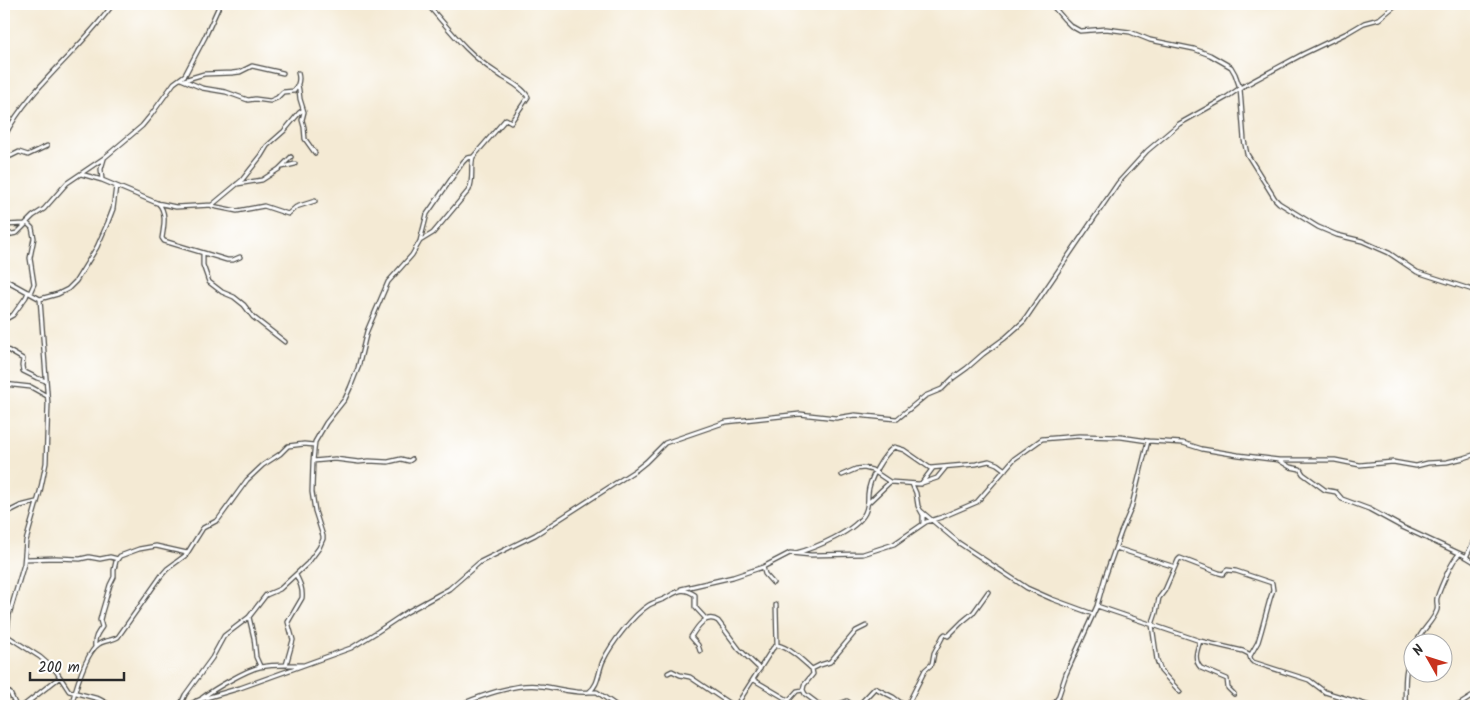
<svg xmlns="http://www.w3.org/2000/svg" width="1480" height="710" font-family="Kalam,sans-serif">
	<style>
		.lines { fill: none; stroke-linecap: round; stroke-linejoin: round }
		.minor-casing { stroke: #494844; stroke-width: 5.5 }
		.minor { stroke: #fff; stroke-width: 3 }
	</style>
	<rect width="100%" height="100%" fill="#fff"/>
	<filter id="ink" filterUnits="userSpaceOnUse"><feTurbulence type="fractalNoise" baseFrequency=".02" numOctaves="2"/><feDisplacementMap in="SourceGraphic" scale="10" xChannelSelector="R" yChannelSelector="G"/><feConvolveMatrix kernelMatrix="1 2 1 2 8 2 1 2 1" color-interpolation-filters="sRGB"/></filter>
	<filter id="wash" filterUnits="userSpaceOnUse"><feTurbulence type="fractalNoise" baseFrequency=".0096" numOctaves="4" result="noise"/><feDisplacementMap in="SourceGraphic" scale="20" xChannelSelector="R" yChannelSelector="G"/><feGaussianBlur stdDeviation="1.12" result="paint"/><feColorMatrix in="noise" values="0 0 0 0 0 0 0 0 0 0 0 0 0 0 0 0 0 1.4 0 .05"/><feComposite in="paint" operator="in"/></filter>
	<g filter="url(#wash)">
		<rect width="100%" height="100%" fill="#f4ead4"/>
	</g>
	<g filter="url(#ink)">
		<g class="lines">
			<defs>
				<path id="minor" d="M1051,4L1064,19L1071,26L1080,31L1106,29L1130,32L1150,40L1194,49L1210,55L1231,67L1235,74L1240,88L1244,140L1247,154L1275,199L1279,203L1318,227L1337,235L1362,241L1389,253L1417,272L1476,291
					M181,79L202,88L226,92L248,100L255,99L270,101L277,98L283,92L294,91C298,86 300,79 298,73
					M184,80L204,74L232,73L240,72L252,66L283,73
					M298,85L299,90L300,99L304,112L302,120L304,127L305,139L315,153
					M4,137C31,85 80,51 113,4
					M4,153L11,156L19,152L28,155L47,146
					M282,167L295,164
					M81,174L102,180L157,203L176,207L212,205L242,180L261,156L267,146L284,131L299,113L303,110
					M102,180L101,169L104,159
					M237,184L262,180L279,169L291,157
					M158,203C167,212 164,226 162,238L164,241L227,260H233L240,257
					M212,206L237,211L264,206L288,214L296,207L315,201
					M27,223L32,228L34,238L30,258L34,284L30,293
					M4,225L25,224L33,216L44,209L67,183L104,158L142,126L151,115L174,83L185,75L205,37L220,4
					M4,240L7,235L17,233L25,225
					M420,241L433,233L469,190C474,179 470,168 473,157
					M203,254V265L209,282L222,292L234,297L244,305L253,317L285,342
					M4,279L40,299L58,294L68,289L76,281L97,247L108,222L113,209L116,186
					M4,320L13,315L26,297L28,292
					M4,348L23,359L22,366L23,371L37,378L46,381
					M4,384L31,387L47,396
					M313,461L335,459L359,462L369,461L388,462L401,459L409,461L412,459
					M1280,461L1290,467L1300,469L1303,474L1325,490L1336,492L1342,499L1369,509L1402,527L1463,555L1476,563
					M842,475L856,469L864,468L872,470L890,482L919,484L937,478L946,467
					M912,484L916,493L918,506L923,515V523
					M921,484L933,468
					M868,503L890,482
					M921,511L959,543L1027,588L1052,599L1093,614
					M4,514L20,506L36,502
					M1116,548L1175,567
					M796,553C815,548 856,531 865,513C868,507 868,500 868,494C869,479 883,455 894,447L904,450L930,468L976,464L989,461L997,464L1005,470
					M1466,557L1476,537
					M25,559L56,558L80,559L89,557L100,559L110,557L118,559
					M773,583L765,574L763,567L790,553L811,555L863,554L894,544L926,522L942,517L977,502L1014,459L1042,439L1079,436L1121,437L1148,441L1183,443L1202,449L1238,455L1279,460H1335L1360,465L1393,462L1416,466L1428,463L1447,462L1464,458L1476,454
					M681,589L733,577L763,567
					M776,605L777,645
					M1097,606L1200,641L1243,651L1249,654L1251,660L1253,662L1309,680L1325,692L1370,706
					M249,617L254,638L256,657L260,666
					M4,634L40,657L56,671L69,691L99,699L112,706
					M1200,641C1197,650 1193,660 1201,668L1227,679L1228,688L1234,694
					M1417,642C1421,630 1433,622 1437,610C1438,605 1436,602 1437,598C1440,589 1453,557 1460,554
					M95,647C94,638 97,634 102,627L100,620L102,612L110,585L114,577V570L116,561L120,556L139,549L156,546L187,553
					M700,651L698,645L691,637C697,627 706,613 718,621L739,649L760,669
					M4,661L9,615L24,564L26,541L40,492L46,463L48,404L40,299
					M286,665L293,640L288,622L302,598C303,589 300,583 296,575
					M812,669L813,674L804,685L803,690L805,694L821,706
					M668,673L672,671L680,675L690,677L733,706
					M754,680L788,700L791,706
					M4,690L10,693L16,706
					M589,692H597L617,706
					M1180,692L1161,671L1157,660L1152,625L1156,613L1159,598L1165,590L1178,560L1180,558L1219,573L1223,574L1227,570L1236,571L1272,583L1273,590L1270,599L1261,632L1258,642L1250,656
					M202,698C214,689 246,670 260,667C273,664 289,665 302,665
					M196,701L202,706
					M788,701L797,691L803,690
					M23,706L60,677
					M71,706C75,691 86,652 99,644C104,640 112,641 118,637L161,576L167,569L186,555L203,528L218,520L247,480L263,465L280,454L288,446L304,444L314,445
					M180,706L185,695L212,658L224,636L249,617L266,595L280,589L308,563L319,548L323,539V536L315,511L312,492L313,461L315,442L326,423L345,399L350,388L358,368L367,331L388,282L412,255L420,241L427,214L463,162L467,158L473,157L505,120L506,119L511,122L528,97C522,86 506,80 497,73C467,54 450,30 427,4
					M186,706L199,700L240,688L351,648L377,632L407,612L449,589L480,562L535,535L636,470L646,462L665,443L726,422L800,414L836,418L855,415L897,419L925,396L942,389L953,378L967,368L983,354L1005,338L1024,321L1118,183L1147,151L1179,124L1227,97L1240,88L1303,54L1347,33L1364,23L1379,19L1397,4
					M457,706C480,696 514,683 539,686C556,687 572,694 589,692C599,685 598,672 603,661C611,644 633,615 649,605C654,602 659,601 664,599C677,592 682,586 695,595V607L706,619
					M736,706L773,648L777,645C789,647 803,661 812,669L820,665L830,662L856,631L866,626
					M836,706L839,704L847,701L854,706
					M858,706L875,688L893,697L905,706
					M907,706L925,670L932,664L934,653L943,636L945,634L948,636L962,622L973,613L988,592
					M1052,706L1058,698L1066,674L1097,606L1105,577L1121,532L1131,509L1148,441
					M1405,706C1406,688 1403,670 1412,654
					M1457,706L1476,694"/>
			</defs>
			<use href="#minor" class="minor-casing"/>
			<use href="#minor" class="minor"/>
		</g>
	</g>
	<rect width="1480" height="710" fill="none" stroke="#fff" stroke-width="20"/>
	<g transform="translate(1428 658) rotate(309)"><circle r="24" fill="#ffffff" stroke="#aaaaaa"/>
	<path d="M0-4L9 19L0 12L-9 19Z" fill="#c8321e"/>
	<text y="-8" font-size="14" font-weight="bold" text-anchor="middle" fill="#2b2b2b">N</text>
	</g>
	<path d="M30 672v8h94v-8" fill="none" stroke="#2b2b2b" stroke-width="2.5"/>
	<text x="38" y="672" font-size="15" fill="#2b2b2b" stroke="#ffffff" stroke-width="4" paint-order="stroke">200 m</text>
</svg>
